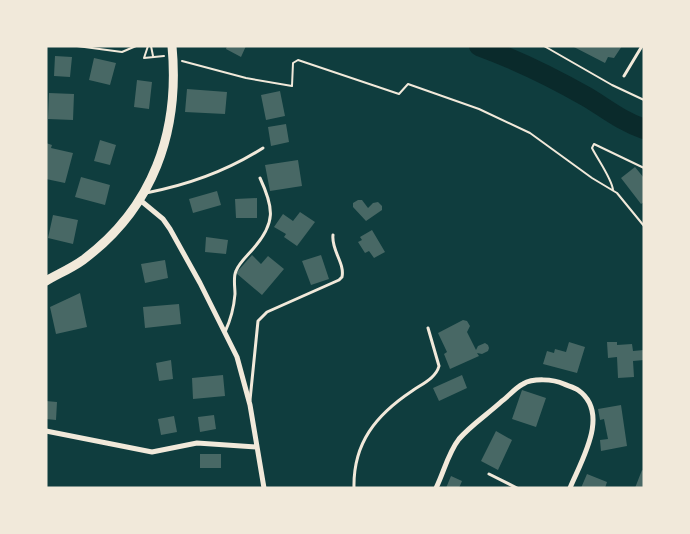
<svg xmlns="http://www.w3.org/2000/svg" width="690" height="534" font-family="'Titillium Web',sans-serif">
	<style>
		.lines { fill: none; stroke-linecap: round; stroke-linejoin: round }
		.river { stroke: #0a2a2b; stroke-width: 20 }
		.building { fill: #486865 }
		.path { stroke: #f1e9da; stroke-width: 2 }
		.service { stroke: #f1e9da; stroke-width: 3 }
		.minor { stroke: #f1e9da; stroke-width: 5 }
		.secondary { stroke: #f1e9da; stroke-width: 9 }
	</style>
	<rect width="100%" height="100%" fill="#0f3d3e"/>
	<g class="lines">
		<path class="river" d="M479,46C517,60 552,77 587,97C607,109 621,121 644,129"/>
	</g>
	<path class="building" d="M227,46H246L241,57L226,49Z
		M572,46H622L614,58L608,57L605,63Z
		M55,56L72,57L70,77L54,76Z
		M94,58L116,63L110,85L89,80Z
		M137,80L152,82L149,109L134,107Z
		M187,89L227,92L225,114L185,112Z
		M280,91L285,116L266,120L261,95Z
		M49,93L74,94L73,120L48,119Z
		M286,124L289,142L271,146L268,127Z
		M100,140L116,145L110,165L94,161Z
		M46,143L52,145L51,148L73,153L65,183L46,179Z
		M298,160L302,186L270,191L265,165Z
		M635,167L644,178V202L641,204L621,178Z
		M81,177L110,185L105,205L75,197Z
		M217,191L221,205L193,213L189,199Z
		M257,198V218H236L235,199Z
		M358,200H362L368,208L373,203L378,202L382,206V210L366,221L353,207V203Z
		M300,212L315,222L297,246L284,237L286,234L274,227L283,214L293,221Z
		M53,215L78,220L73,244L48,238Z
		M372,230L385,252L374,258L369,251L365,253L358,242L362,240L360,237Z
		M206,237L228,240L226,254L205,252Z
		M252,255L261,264L268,256L284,269L262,295L236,273Z
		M321,255L329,279L311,285L302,261Z
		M165,260L168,278L145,283L141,264Z
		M80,293L87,327L56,334L50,307Z
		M179,304L181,324L145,328L143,307Z
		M463,320L467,321L470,326L467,332L476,350L478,346L485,343L488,345L489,348L488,351L482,354L477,353L479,356L450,369L444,354L447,352L438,333Z
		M569,342L585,347L577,373L543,364L547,351L554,353L555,349L566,352Z
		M607,342H617V345L632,344L633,351L644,350V360L633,361L634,377L618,378L617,357L608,358Z
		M171,360L173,379L159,381L156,363Z
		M223,375L225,396L193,399L192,378Z
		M462,375L467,388L439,401L433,388Z
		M522,390L546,398L536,427L512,419Z
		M46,401L57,402L56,420L46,419Z
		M621,405L627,446L601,451L600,440L608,439L604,419L600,420L598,409Z
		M214,415L216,429L200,432L198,417Z
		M174,416L177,432L161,435L158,419Z
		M496,431L512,440L498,470L481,461Z
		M200,454H221V468H200Z
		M642,470L644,471V488H635Z
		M587,474L607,482L605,488H581Z
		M451,476L462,481L459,488H446Z"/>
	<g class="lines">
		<path class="path" d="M77,46L122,52L136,46
			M148,46L144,58L164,56
			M151,46L153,56
			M544,46L612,85L644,100
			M182,61L246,78L292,86L293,63L298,60L399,94L408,84L479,109L530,133L592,178L617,193L644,226
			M613,190C612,179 598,160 592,148L594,144L644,168"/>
		<path class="service" d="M624,76L642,46
			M146,193C188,185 227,171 263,148
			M225,332C231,319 234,307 235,294C235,287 233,277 236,271C239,263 247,256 253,249C276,223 274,208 260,178
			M250,400L258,321L267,312L339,280L342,277C345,263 331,250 333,235
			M489,474L517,488
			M354,488C353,443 376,415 412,391C422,384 436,378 439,366L428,328"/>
		<path class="minor" d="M140,200L163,219L170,229L200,283L237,357L250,405L264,488
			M46,431L152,452L197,443L256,447
			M436,488C444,472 448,453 459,439C471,425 488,414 502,401C509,396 515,388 523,384C533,378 553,379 564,384C568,386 574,387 578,390C611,413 581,461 570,488"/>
		<path class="secondary" d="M46,281C58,274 72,268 83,260C153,208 180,132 172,46"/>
	</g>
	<rect width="690" height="534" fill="none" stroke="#f1e9da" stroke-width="95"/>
</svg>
